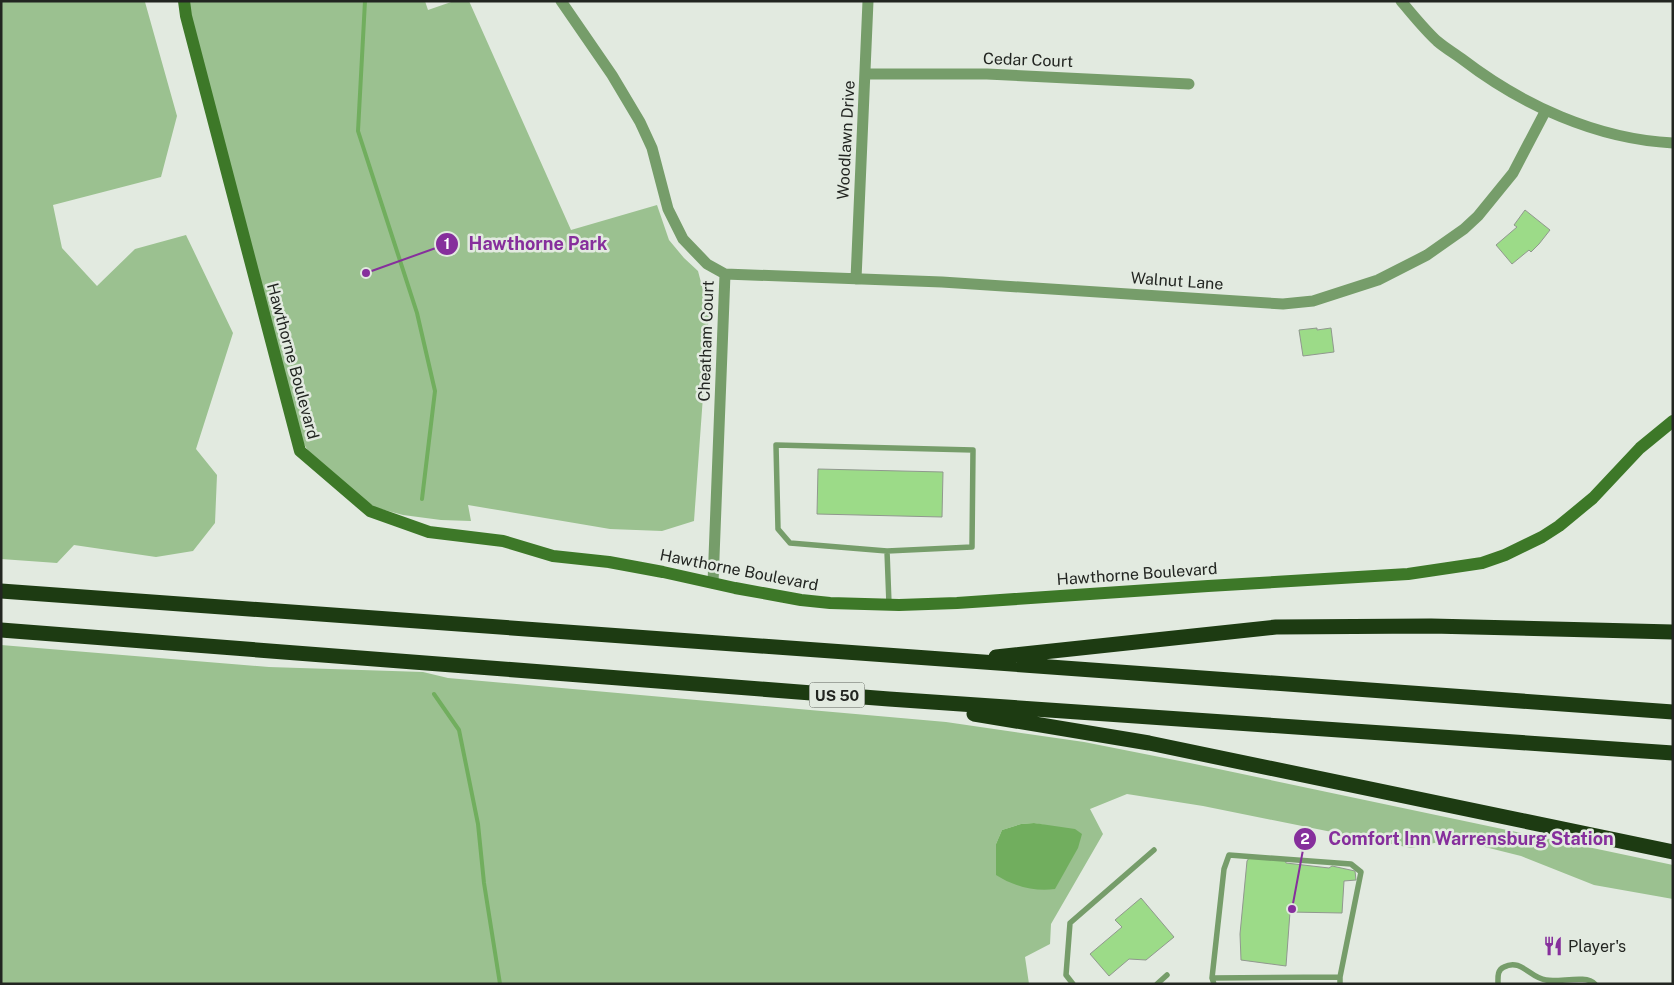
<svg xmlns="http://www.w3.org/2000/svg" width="1674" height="985" font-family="'Public Sans',sans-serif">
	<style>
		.green { fill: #9bc190; fill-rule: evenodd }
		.water { fill: #71ae5e }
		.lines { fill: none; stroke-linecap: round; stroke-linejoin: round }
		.stream { stroke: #71ae5e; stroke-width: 4 }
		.building { fill: #9cdb88; stroke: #90988e }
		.lane { stroke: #769d6a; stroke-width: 5.5 }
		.street { stroke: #769d6a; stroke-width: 11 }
		.secondary { stroke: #3d7828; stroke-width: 12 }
		.highway { stroke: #1d3b12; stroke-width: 15 }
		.labels { text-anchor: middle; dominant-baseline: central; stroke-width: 5; stroke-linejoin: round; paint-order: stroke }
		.shield { fill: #e2eae0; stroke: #5c605a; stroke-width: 1 }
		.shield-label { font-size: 15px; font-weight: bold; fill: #222521 }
		.street-label { font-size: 16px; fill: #222521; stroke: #e2eae0 }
		.poi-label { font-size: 16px; fill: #222521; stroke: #e2eae0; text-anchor: start }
		.leader { fill: none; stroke: #862f9c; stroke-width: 2 }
		.callout-dot { fill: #862f9c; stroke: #e2eae0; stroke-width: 2 }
		.mark-label { font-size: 15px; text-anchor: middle; font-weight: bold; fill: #fff }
		.callout-label { font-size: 18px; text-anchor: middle; font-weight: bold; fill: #862f9c; stroke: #e2eae0; stroke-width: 5; stroke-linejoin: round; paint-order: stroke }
	</style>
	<rect width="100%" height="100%" fill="#e2eae0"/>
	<path class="green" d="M1,1L145,2L177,116L161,177L53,205L62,248L97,286L135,249L186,235L233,333L196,449L217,475L215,523L193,551L156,557L74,545L57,563L1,559Z
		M187,1H425L428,10L454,1H469L571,230L657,205L669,240L684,258L698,271L709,313L694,521L662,531L610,529L468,505L471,521L441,520L403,515L377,508L353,494L310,454L296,431Z
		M1,645L269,667L423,672L448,678L946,722L1084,742L1190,763L1673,865V899L1594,885L1521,856L1453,839L1411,848L1203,806L1127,794L1090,809L1103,834L1051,924L1050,944L1025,957L1029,984H1ZM1034,823L1059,828L996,875V844L1002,830L1021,824Z"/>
	<path class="water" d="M1034,823L1075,829L1082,834L1078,848L1055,889C1035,892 1013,886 996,875V844L1002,830L1021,824Z"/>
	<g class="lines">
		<path class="stream" d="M365,1L358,131L417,313L435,391L422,499
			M434,694L459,730L478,824L484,883L500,984"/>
	</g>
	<path class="building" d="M1525,210L1550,230L1539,244L1531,252L1529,250L1512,264L1496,245L1517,227L1514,225Z
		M1317,328V330L1331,328L1334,352L1303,356L1299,330Z
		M818,469L943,472L942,517L817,514Z
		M1249,858H1284L1286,863L1329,868L1332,866L1355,871L1356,880L1344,881L1342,913L1290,912L1286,966L1241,960L1240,934L1247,861Z
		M1141,898L1174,937L1146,960L1129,959L1109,976L1090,954L1122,927L1115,920Z"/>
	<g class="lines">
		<path class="lane" d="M887,551L790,543L778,529L776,445L973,450L972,547L887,551L889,604
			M1212,978L1340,977
			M1073,984L1066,975L1070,923L1154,850
			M1157,984L1167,975
			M1214,984L1212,978L1224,869L1229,855L1351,864L1361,872L1340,977V984
			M1498,984C1498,977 1497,970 1504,967C1521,958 1530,978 1546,980C1559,983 1586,974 1595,984"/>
		<path class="street" d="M561,1L612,75L640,122L652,148L668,209L683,239L707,264L725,274L713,583
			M1401,1C1413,15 1424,29 1437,41C1445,48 1454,53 1462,59C1522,105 1596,139 1673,143
			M865,74H987L1189,84
			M725,274L942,282L1283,304L1313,301L1378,280L1427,255L1464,229L1478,216L1513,173L1546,110
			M856,279L868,1"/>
		<path class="secondary" d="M184,1L186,16L300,451L370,511L429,532L503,541L553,556L609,562L663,572L735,588L801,600L830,603L899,605L957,603L1208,586L1408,574L1482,563L1505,555L1542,537L1559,526L1593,498L1640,448L1673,421"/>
		<path class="highway" d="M1,591L1673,712
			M1,630L889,699L1673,753
			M996,657L1276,627L1431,626L1673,632
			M974,714L1149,743L1673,852"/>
	</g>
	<defs>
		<symbol id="restaurant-bare" viewBox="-9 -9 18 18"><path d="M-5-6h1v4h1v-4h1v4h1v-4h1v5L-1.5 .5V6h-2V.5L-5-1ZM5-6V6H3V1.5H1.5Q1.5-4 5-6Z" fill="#862f9c" stroke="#e2eae0" stroke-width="2.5" paint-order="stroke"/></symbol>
	</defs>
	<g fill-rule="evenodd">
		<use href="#restaurant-bare" x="1539" y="932" width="28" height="28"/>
	</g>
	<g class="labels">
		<rect class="shield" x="809.5" y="682.5" width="55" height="25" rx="4"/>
		<g class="shield-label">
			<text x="837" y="695">US 50</text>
		</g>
		<g class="street-label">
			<text transform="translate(1028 60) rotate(2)">Cedar Court</text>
			<text transform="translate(846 140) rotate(-87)">Woodlawn Drive</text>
			<text transform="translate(1177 281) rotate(4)">Walnut Lane</text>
			<text transform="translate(706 341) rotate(-88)">Cheatham Court</text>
			<text transform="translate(293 361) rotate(75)">Hawthorne Boulevard</text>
			<text transform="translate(739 570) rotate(11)">Hawthorne Boulevard</text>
			<text transform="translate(1137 574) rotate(-4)">Hawthorne Boulevard</text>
		</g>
		<g class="poi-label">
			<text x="1568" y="946">Player's</text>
		</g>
	</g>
	<path class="leader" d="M366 273L447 244M1292 909L1305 839"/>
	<g class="callout-dot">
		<circle cx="366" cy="273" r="5"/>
		<circle cx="1292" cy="909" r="5"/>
		<circle cx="447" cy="244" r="12"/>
		<circle cx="1305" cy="839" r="12"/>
	</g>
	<g class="mark-label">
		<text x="447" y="249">1</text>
		<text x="1305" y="844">2</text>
	</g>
	<g class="callout-label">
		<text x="538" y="250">Hawthorne Park</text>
		<text x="1471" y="845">Comfort Inn Warrensburg Station</text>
	</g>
	<rect width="1674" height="985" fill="none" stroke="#222521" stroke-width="5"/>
</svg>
